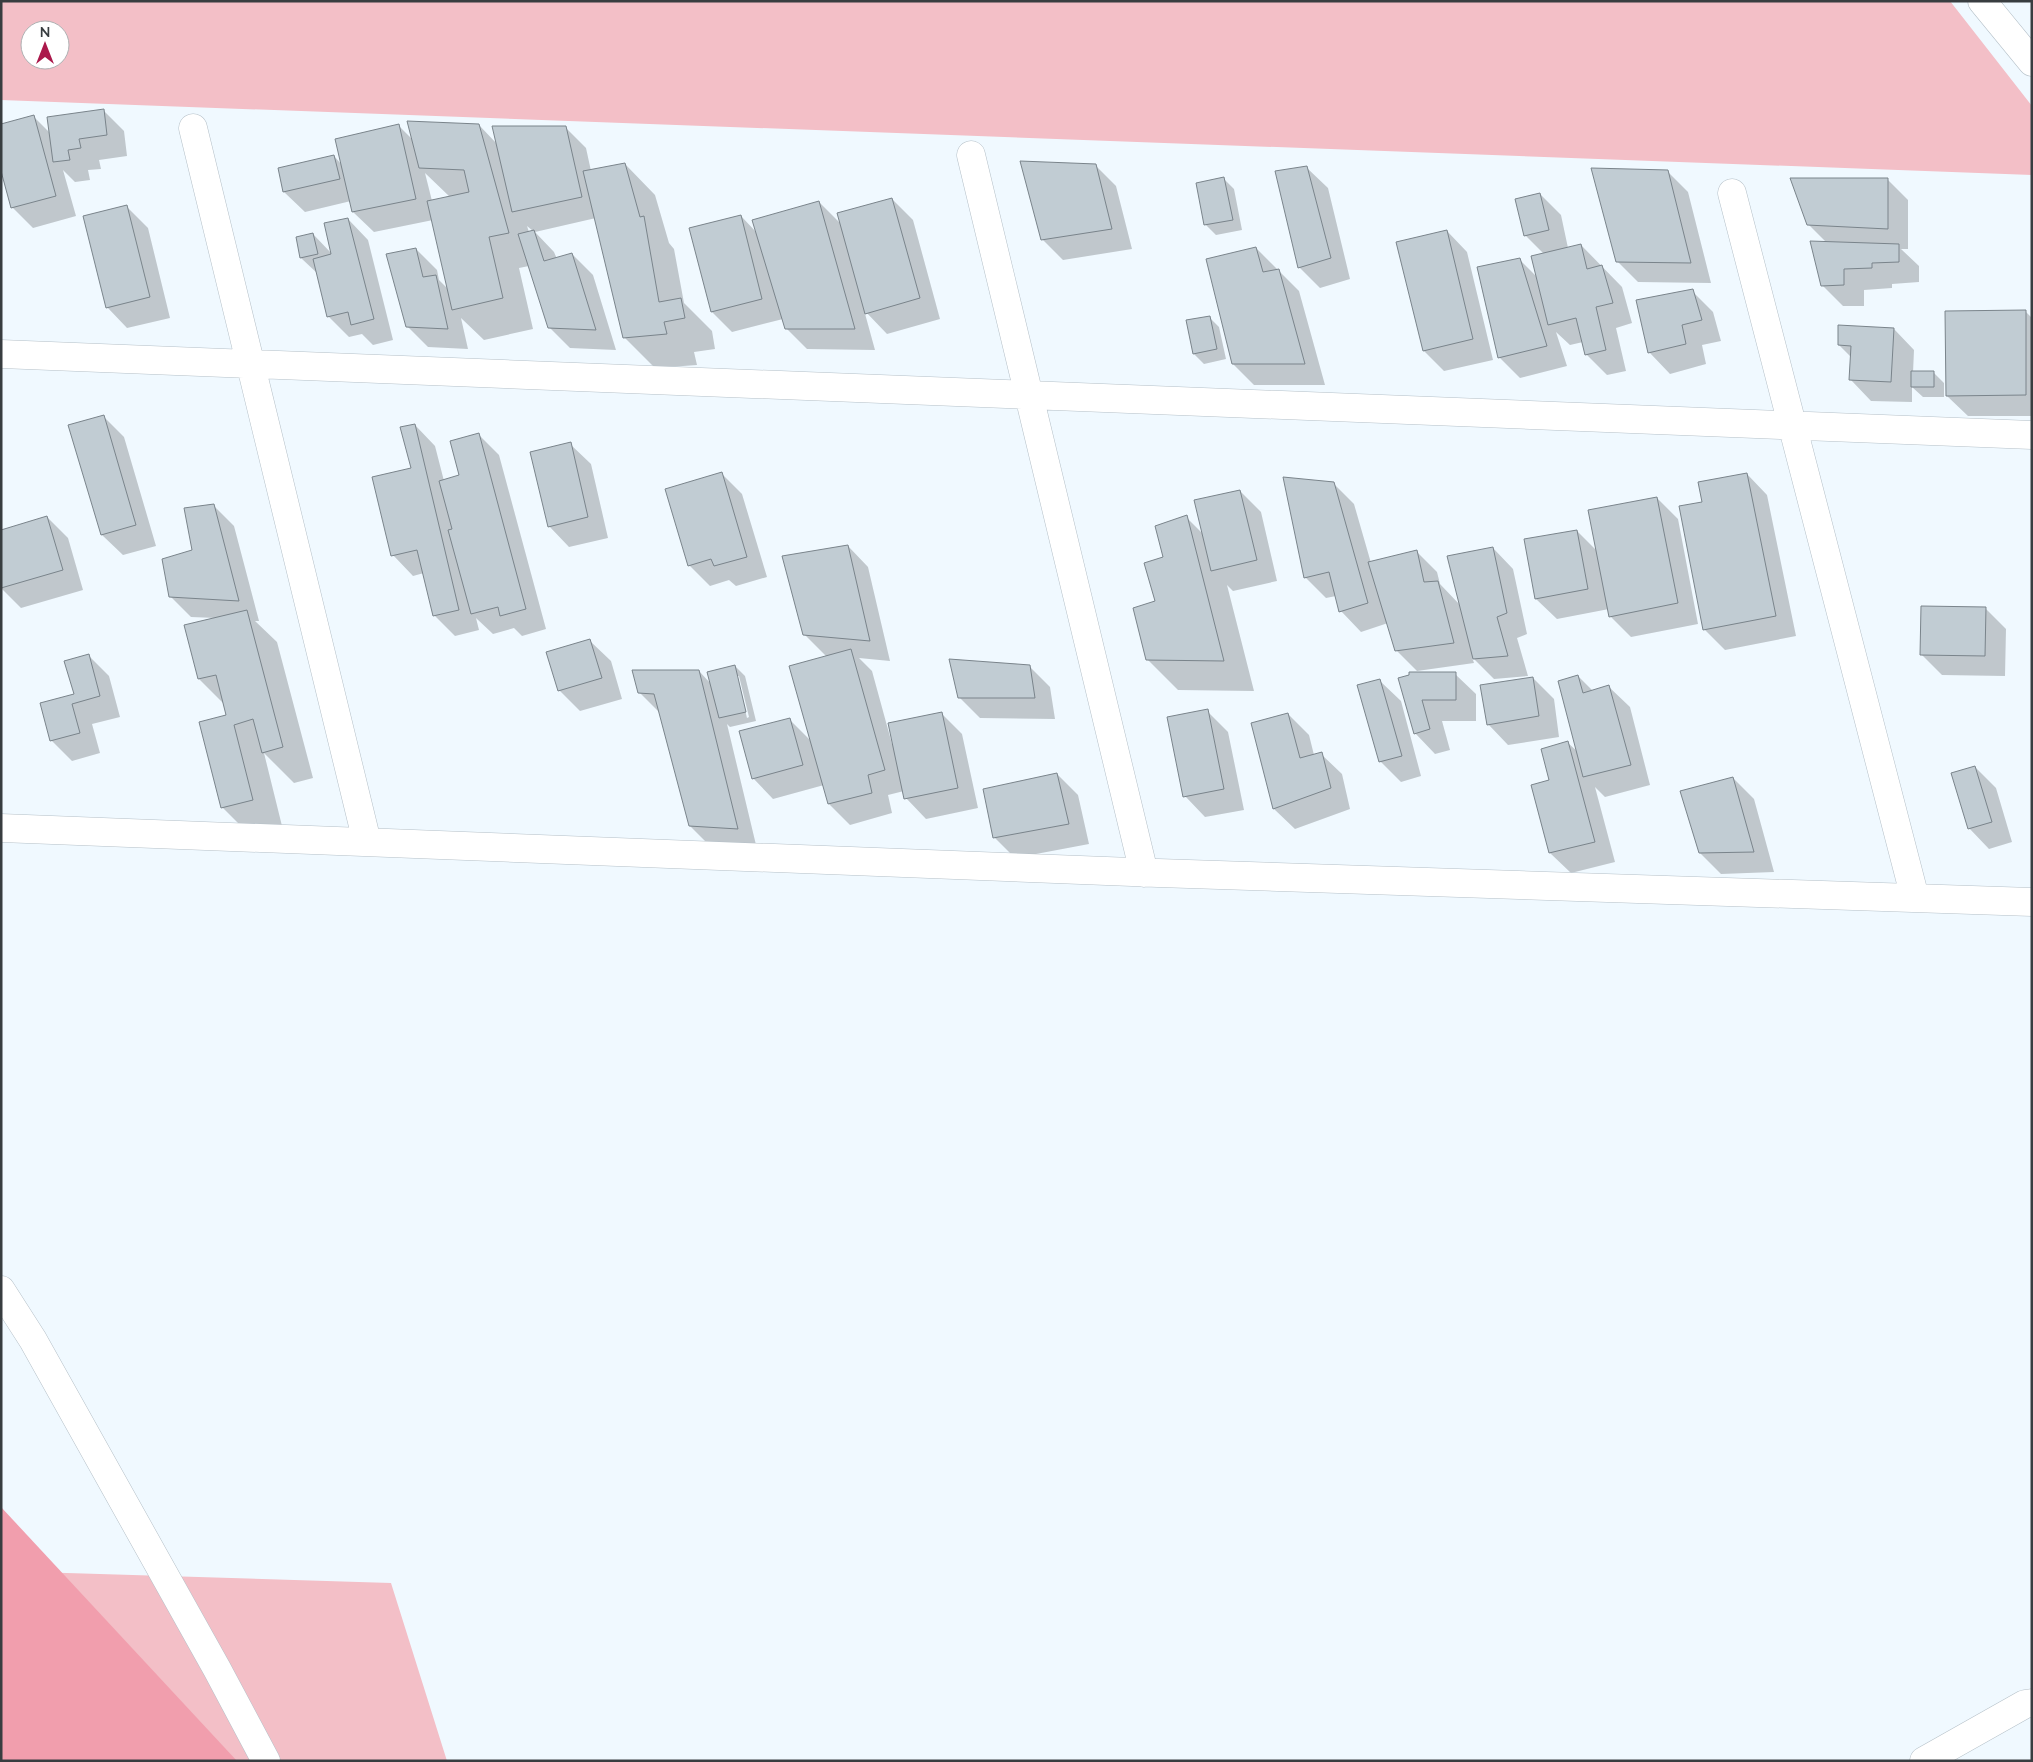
<svg xmlns="http://www.w3.org/2000/svg" width="2033" height="1762" font-family="Mulish,sans-serif">
	<style>
		.green { fill: #f3bfc7; fill-rule: evenodd }
		.forest { fill: #f19ead }
		.shadow { fill: #0003; fill-rule: evenodd }
		.building { fill: #c1ccd3; stroke: #7a848b }
		.lines { fill: none; stroke-linecap: round; stroke-linejoin: round }
		.minor-casing { stroke: #b5c0c8; stroke-width: 29 }
		.minor { stroke: #fff; stroke-width: 28 }
	</style>
	<rect width="100%" height="100%" fill="#f0f9ff"/>
	<path class="green" d="M1,1H1950L2032,106V175L1,100ZM30,30H60V60H30Z
		M1,1571L391,1583L447,1761H1Z"/>
	<path class="forest" d="M1,1507L237,1761H1Z"/>
	<path class="shadow" d="M103,110L124,131L127,156L99,160L101,169L88,170L90,180L75,182L63,170L76,216L33,228L12,207L34,117L50,133Z
		M479,125L497,144L566,128L586,148L591,171L625,164L655,195L669,243L674,249L684,303L712,331L715,349L694,352L697,365L655,368L624,337L596,218L535,232L554,252L557,259L572,254L593,275L616,350L570,348L549,327L529,266L519,268L533,329L484,340L461,318L468,349L428,347L407,326L416,249L437,270L439,280L448,289L433,220L374,232L353,212L351,201L305,212L284,192L279,169L334,156L342,165L399,126L413,140ZM425,173L450,197L432,201ZM527,226L533,231L529,232Z
		M1095,165L1116,186L1132,249L1063,260L1042,239Z
		M1307,168L1328,188L1350,279L1320,288L1299,267Z
		M1667,171L1688,192L1711,283L1638,282L1617,261Z
		M1224,179L1234,189L1242,230L1216,235L1206,225L1198,184Z
		M1887,179L1908,200V249H1901L1919,266V282L1892,284V288L1864,290V306H1843L1822,285L1827,243L1808,224Z
		M1540,194L1561,215L1568,248L1581,245L1622,287L1632,323L1616,328L1626,371L1607,375L1586,354L1583,342L1570,345L1556,332L1567,366L1520,378L1499,357L1519,259L1538,278L1544,254L1525,235Z
		M892,199L913,220L940,319L887,334L864,310L875,350L807,349L786,328L783,319L732,332L712,312L741,216L757,233L819,202L842,225Z
		M127,207L148,228L170,318L127,328L107,307Z
		M348,219L368,240L393,340L373,345L362,334L349,337L328,316L318,274L301,258L297,238L313,234L332,254Z
		M1447,231L1467,252L1493,360L1444,371L1424,351Z
		M1256,248L1299,291L1325,385H1254L1233,364Z
		M1692,291L1713,312L1721,341L1702,345L1706,364L1670,374L1650,353L1637,301Z
		M2025,311L2032,318V416H1968L1947,396Z
		M1209,317L1219,327L1226,359L1204,364L1194,354Z
		M1894,329L1914,350L1913,373H1934L1944,383V397H1923L1912,387V402L1871,401L1851,380V357L1839,345Z
		M103,416L124,437L156,546L123,555L102,535Z
		M415,425L435,446L444,481L460,476L479,435L499,455L546,629L522,636L514,628L493,634L476,618L479,630L455,636L434,615L424,573L413,576L393,555L412,469Z
		M570,444L591,464L608,538L569,547L549,526Z
		M721,473L742,494L767,577L736,586L729,580L710,586L689,565Z
		M1747,474L1767,495L1796,636L1725,650L1705,630L1703,503Z
		M1333,483L1354,504L1371,563L1416,551L1437,572L1440,584L1460,605L1493,548L1513,569L1527,634L1517,638L1528,676L1494,679L1472,657L1474,663L1417,671L1396,650L1388,623L1361,632L1341,611L1336,596L1326,598L1305,577Z
		M1240,491L1261,512L1277,581L1233,591L1227,585L1254,691L1178,690L1147,659L1164,558L1186,517L1203,534Z
		M1657,498L1678,519L1698,624L1631,637L1611,617L1609,609L1557,619L1536,599L1577,531L1598,552Z
		M213,505L234,526L259,621H255L277,642L313,778L294,783L264,753L283,830L253,838L222,807L228,716L225,705L199,679L216,618L191,617L170,596L193,551Z
		M47,517L68,538L83,590L21,608L1,588V531Z
		M848,546L868,567L890,661L859,658L872,671L892,744L941,713L962,734L978,808L926,819L906,798L904,791L888,795L892,813L850,825L829,804L824,785L773,799L753,778L790,720L812,742L827,657L804,634Z
		M1985,608L2006,629L2005,676L1942,675L1922,655Z
		M590,641L611,661L622,699L580,711L559,690Z
		M89,656L109,676L120,717L92,724L100,753L72,761L51,740L75,694Z
		M735,666L745,676L756,721L730,727L727,724L757,849L711,847L690,826L660,713L639,692L699,671L712,685ZM737,676H739L749,717L747,718Z
		M1029,666L1050,687L1055,719L980,718L959,697Z
		M1455,674L1476,694V721H1442L1450,750L1435,754L1415,733L1400,679Z
		M1578,676L1593,691L1609,687L1630,707L1650,785L1605,797L1595,787L1615,862L1571,873L1550,853L1532,786L1551,781L1568,743L1578,752Z
		M1533,678L1554,699L1559,737L1508,745L1488,724Z
		M1380,681L1401,701L1421,776L1401,782L1380,761Z
		M1207,711L1228,732L1244,810L1205,817L1185,796Z
		M1288,714L1309,735L1314,755L1321,754L1342,774L1350,809L1295,829L1274,809L1253,723Z
		M1975,767L1996,788L2012,842L1989,849L1969,828Z
		M1057,774L1078,795L1089,844L1015,858L995,838Z
		M1733,778L1754,799L1774,872L1721,874L1700,853Z"/>
	<path class="building" d="M104,109L107,135L79,139L81,148L68,150L70,160L53,162L47,117Z
		M34,115L56,196L11,208L1,171V124Z
		M407,121L479,124L509,233L489,237L503,298L452,310L427,201L469,192L464,170L419,168Z
		M399,124L416,199L352,212L335,139Z
		M492,126H566L582,197L512,212Z
		M334,155L340,179L283,192L278,168Z
		M1020,161L1096,164L1112,229L1041,240Z
		M625,163L640,217L644,216L659,302L681,298L685,318L664,322L667,334L623,338L583,171Z
		M1307,166L1331,258L1298,268L1275,171Z
		M1591,168L1668,170L1691,263L1616,262Z
		M1224,177L1233,220L1204,225L1196,183Z
		M1790,178H1888V229L1807,225Z
		M1540,193L1549,230L1524,236L1515,199Z
		M892,198L920,298L865,314L837,213Z
		M819,201L855,329H785L752,220Z
		M127,205L150,297L106,308L83,216Z
		M741,215L762,299L711,312L689,228Z
		M348,218L374,319L351,325L348,312L327,317L313,259L331,254L324,223Z
		M534,230L544,261L572,253L596,330L548,328L518,234Z
		M1447,230L1473,339L1423,351L1396,242Z
		M313,233L318,254L300,258L296,237Z
		M1810,241L1899,244V262L1872,263V268L1844,269V285L1821,286Z
		M1581,244L1587,269L1602,265L1613,303L1596,307L1606,350L1585,355L1576,318L1548,325L1531,256Z
		M1256,247L1263,272L1279,269L1305,364H1232L1206,259Z
		M416,248L423,277L436,275L448,329L406,327L386,254Z
		M1520,258L1547,346L1498,358L1477,267Z
		M1693,289L1702,320L1682,325L1686,344L1648,353L1636,300Z
		M2026,310V395L1946,396L1945,311Z
		M1210,316L1217,349L1193,354L1186,320Z
		M1838,325L1894,328L1891,382L1849,380L1851,346L1838,345Z
		M1911,371H1934V387H1911Z
		M104,415L136,525L101,535L68,425Z
		M415,424L459,610L433,616L417,550L391,556L372,477L411,468L400,427Z
		M479,433L526,609L500,616L498,607L471,614L448,530L452,529L439,481L459,475L450,441Z
		M571,442L588,517L548,527L530,452Z
		M722,472L747,557L714,566L711,559L688,566L665,489Z
		M1747,473L1776,616L1703,630L1679,506L1702,502L1698,482Z
		M1283,477L1334,482L1368,603L1339,612L1329,572L1304,578Z
		M1240,490L1257,560L1211,571L1194,500Z
		M1657,497L1678,603L1609,617L1588,510Z
		M214,504L239,601L169,597L162,559L192,550L184,508Z
		M1187,515L1224,661L1146,660L1133,608L1155,601L1144,563L1163,557L1155,526Z
		M47,516L63,570L1,588V530Z
		M1577,530L1588,589L1535,599L1524,539Z
		M848,545L870,641L803,635L782,556Z
		M1493,547L1507,613L1497,617L1508,656L1473,659L1447,556Z
		M1417,550L1424,582L1438,581L1454,643L1395,651L1368,562Z
		M1921,606L1986,607L1985,656L1920,655Z
		M247,610L283,747L262,753L253,719L234,725L253,800L221,808L199,722L226,715L216,675L198,679L184,625Z
		M590,639L602,678L558,691L546,652Z
		M851,649L885,770L868,775L872,793L828,804L789,666Z
		M89,654L100,696L72,704L80,733L50,741L40,703L74,694L64,661Z
		M949,659L1030,665L1035,698H958Z
		M735,665L746,712L719,718L707,672Z
		M632,670H699L738,829L689,826L654,694L638,693Z
		M1409,672H1456V700H1422L1430,729L1414,734L1398,678L1409,675Z
		M1578,675L1583,693L1609,685L1631,765L1583,777L1558,681Z
		M1533,677L1539,716L1487,725L1480,685Z
		M1380,679L1402,756L1379,762L1357,685Z
		M1208,709L1224,789L1183,797L1167,717Z
		M942,712L958,788L904,799L888,723Z
		M1288,713L1300,758L1322,752L1331,788L1273,809L1251,723Z
		M790,718L803,765L752,779L739,731Z
		M1568,741L1595,842L1549,853L1531,785L1549,780L1541,749Z
		M1975,766L1992,822L1968,829L1951,773Z
		M1057,773L1069,824L993,838L983,789Z
		M1733,777L1754,852L1699,853L1680,791Z"/>
	<g class="lines">
		<defs>
			<path id="minor" d="M1982,1L2032,62
				M193,128L367,842
				M971,155L1144,873
				M1732,193L1915,898
				M1,354L2032,435
				M1,828L1158,873L2032,902
				M1,1290L33,1340L217,1669L266,1761
				M1924,1761L2025,1704L2032,1703"/>
		</defs>
		<use href="#minor" class="minor-casing"/>
		<use href="#minor" class="minor"/>
	</g>
	<rect width="2033" height="1762" fill="none" stroke="#383d40" stroke-width="5"/>
	<g transform="translate(45 45)"><circle r="24" fill="#ffffff" stroke="#afb1b3"/>
	<path d="M0-4L9 19L0 12L-9 19Z" fill="#ab184b"/>
	<text y="-8" font-size="14" font-weight="bold" text-anchor="middle" fill="#383d40">N</text>
	</g>
</svg>
